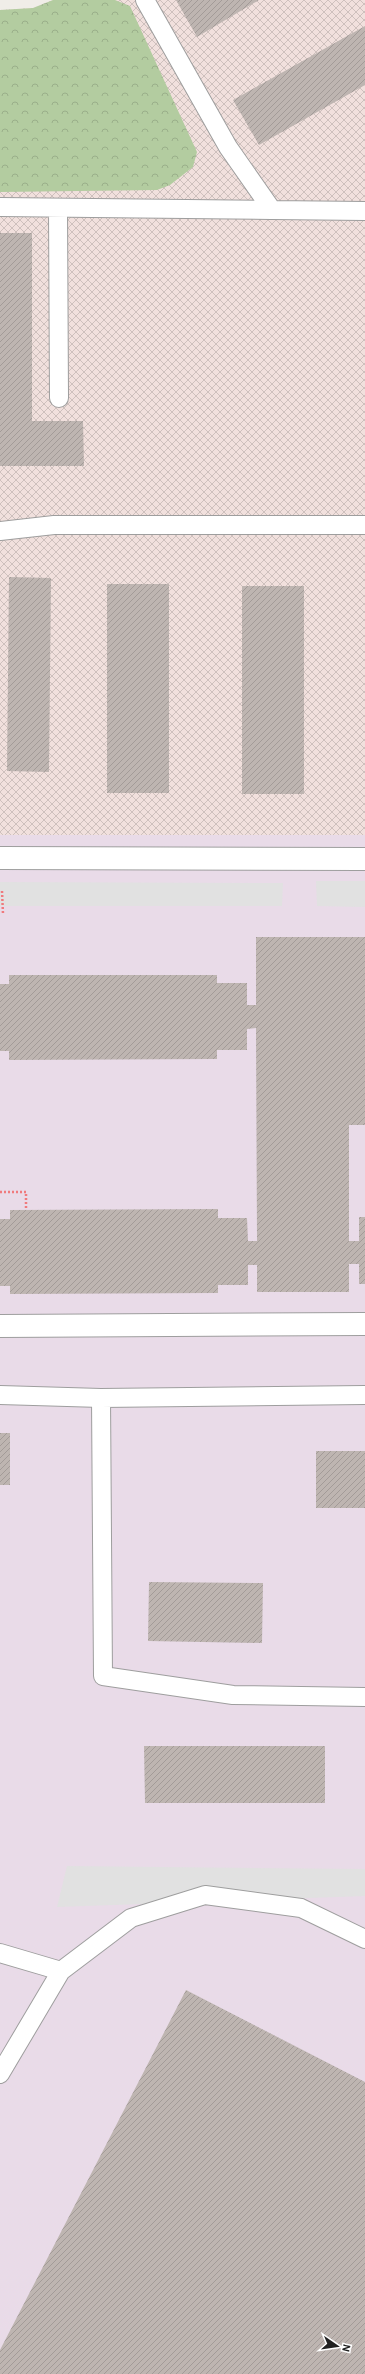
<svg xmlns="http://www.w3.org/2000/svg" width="365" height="2374" font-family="'Alegreya Sans',sans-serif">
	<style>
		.industrial { fill: #e9dbe8 }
		.military { fill: url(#military-cross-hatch) }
		.forest { fill: url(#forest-crowns) }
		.parking { fill: #e1e1e1 }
		.building { fill: url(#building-hatch) }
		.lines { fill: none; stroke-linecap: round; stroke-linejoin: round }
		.service-casing { stroke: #9e9e9e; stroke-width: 20 }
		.minor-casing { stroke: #9e9e9e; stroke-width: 24 }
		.path { stroke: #f07a7d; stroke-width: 2.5; stroke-dasharray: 2 2; stroke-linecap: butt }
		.service { stroke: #fff; stroke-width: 18 }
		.minor { stroke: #fff; stroke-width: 22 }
	</style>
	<defs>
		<pattern id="military-cross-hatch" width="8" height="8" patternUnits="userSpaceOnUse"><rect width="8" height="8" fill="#f1e0dd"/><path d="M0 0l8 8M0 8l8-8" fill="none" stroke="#cec0bd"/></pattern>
		<pattern id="forest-crowns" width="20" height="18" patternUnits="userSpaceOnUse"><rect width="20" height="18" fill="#b3cca0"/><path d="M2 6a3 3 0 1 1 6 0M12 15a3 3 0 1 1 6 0" fill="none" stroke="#9aaf8a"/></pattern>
		<pattern id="building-hatch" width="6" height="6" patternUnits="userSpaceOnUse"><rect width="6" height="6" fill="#beb5b1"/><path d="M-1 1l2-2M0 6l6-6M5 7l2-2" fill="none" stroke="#a39b98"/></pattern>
	</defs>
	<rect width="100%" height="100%" fill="#f0ede8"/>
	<path class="industrial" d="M0,835H365V2374H0Z"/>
	<path class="military" d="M53,0H365V835H0V10L33,8Z"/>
	<path class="forest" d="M53,0H115L130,6L197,152L193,167L170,185L157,190L0,192V10L33,8Z"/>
	<path class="parking" d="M316,881H365V907L317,906Z
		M0,882L283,883L282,906H0Z
		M67,1866L365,1869V1896L57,1907Z"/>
	<path class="building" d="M176,0H259L197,37Z
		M365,26V85L259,145L233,100Z
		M0,233H32V421H83L84,466H0Z
		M9,577L51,578L49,772L7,771Z
		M107,584H169V793H107Z
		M242,586H304V794H242Z
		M256,937H365V1125H349V1241H359V1217H365V1284H359V1264H349V1292H257V1265H248V1285H218V1293L10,1294V1286H0V1219H10V1210L218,1209V1218H247L248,1241H257L256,1028L247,1029V1050H217V1059L9,1060V1051H0V984H9V975H217V983H247V1005H256Z
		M0,1433H10V1485H0Z
		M316,1451H365V1508H316Z
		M149,1582L263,1583L262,1643L148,1641Z
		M144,1746H325V1803H145Z
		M186,1990L365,2082V2374H0V2350Z"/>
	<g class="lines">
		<defs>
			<path id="service" d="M145,0L228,147L272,210L365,211
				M0,207L272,210
				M58,208L59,398
				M0,531L54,525H365
				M0,1395L101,1398L365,1395
				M101,1398L103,1676L233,1695L365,1697
				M0,1953L61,1971
				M0,2074L61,1971L131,1918L205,1895L301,1908L365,1939"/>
			<path id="minor" d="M0,858L365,859
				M0,1326L365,1324"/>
		</defs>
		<use href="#service" class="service-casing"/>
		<use href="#minor" class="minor-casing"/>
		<path class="path" d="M2,891L3,914
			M0,1192H26V1209"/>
		<use href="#service" class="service"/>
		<use href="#minor" class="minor"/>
	</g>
	<g transform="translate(337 2346) rotate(103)" stroke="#ffffff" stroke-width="3" paint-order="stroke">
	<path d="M0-3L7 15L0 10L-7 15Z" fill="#212121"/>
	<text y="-6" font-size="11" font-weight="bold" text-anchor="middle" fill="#212121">N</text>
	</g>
</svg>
